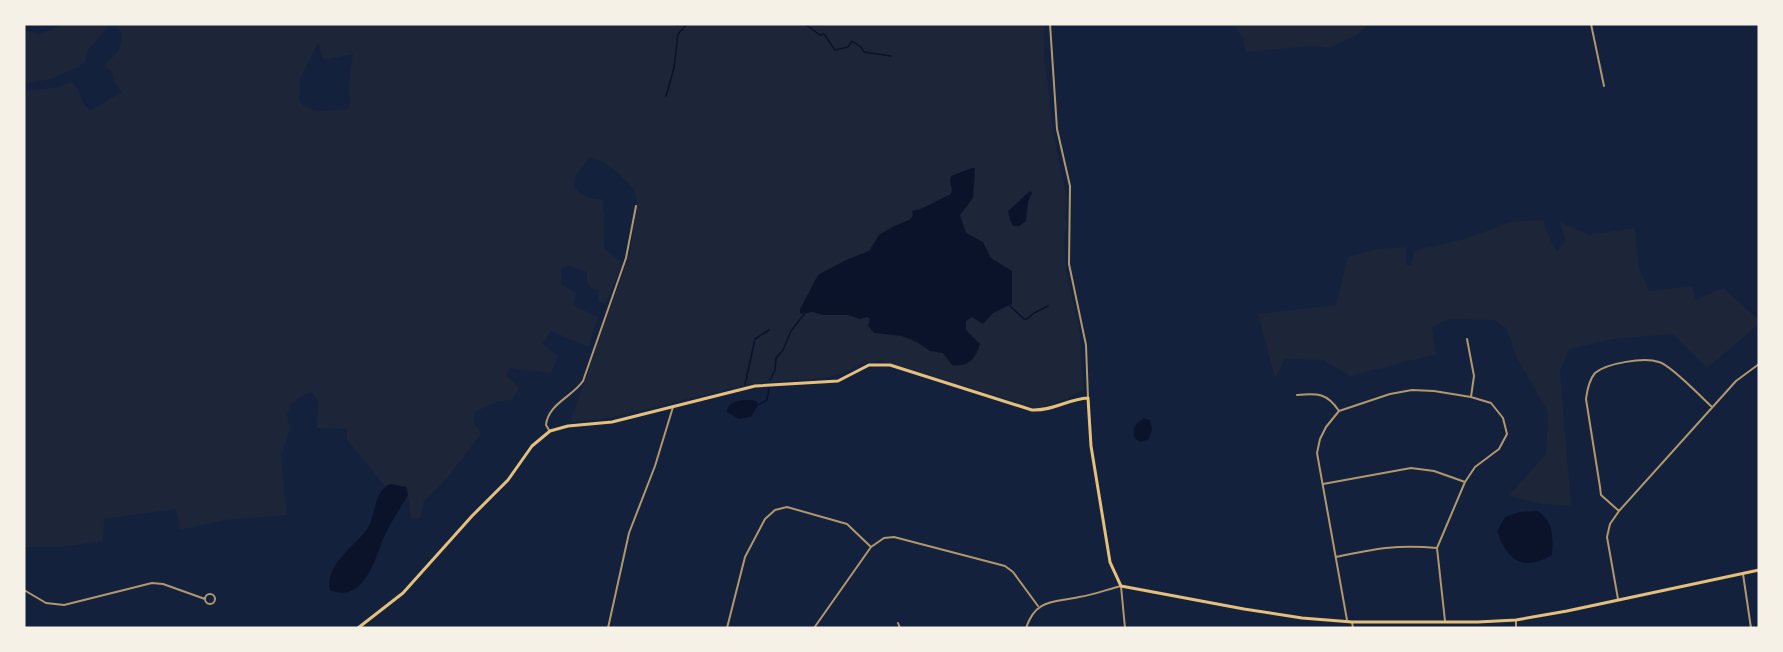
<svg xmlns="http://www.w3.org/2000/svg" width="1783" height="652" font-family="'Fira Sans Condensed',sans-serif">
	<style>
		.green { fill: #1d2539; fill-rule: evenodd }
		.water { fill: #0b132b }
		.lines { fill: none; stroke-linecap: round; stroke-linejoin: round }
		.stream { stroke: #0b132b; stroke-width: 1.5 }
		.minor { stroke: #b1986c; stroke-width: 2 }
		.tertiary { stroke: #b1986c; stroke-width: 2 }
		.secondary { stroke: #e5c07b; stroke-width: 3 }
	</style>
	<rect width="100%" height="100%" fill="#14213d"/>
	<path class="green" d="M63,24H1045L1044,53L1054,137L1067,200L1065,216L1067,223L1064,239L1066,270L1080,333L1084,389L1068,398L1038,409L880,360L861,364L843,373L825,378L750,384L609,418L570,422L630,253L637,202L634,189L616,171L605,163L590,157L576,175L574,187C580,196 591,198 602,200L605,220L604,248L622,263L606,303L598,301L599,291L592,289L587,282V272L569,266L561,268V284L576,293L573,305L598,317L588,347L551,331L542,344L558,356L551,373L510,368L506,375L519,388L512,400L496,402L475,412L474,422L481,434L444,482L424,501L420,518H411L407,489L391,484L385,486L347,440V429L317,428L318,401L312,392L300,397L291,404L287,415L290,429L281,456L287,515L225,520L180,530L176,509L104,519L103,541L61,547H24V91L58,87L72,82C82,89 79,104 91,110L122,92L115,83L112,71L104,66C114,55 124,49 121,32L116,27H108L88,50L85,62L78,67L51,79L24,84V31L40,34ZM318,43L324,60L353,54L349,80L350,104L348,109C333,110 307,115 299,100L300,79Z
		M1233,24H1369L1357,35L1329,48L1312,46L1245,52L1243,38Z
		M1543,220L1551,241L1557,251L1566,242L1560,222L1589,235L1635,228L1639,268L1649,291L1692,286L1696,300L1723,288L1759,320V324L1707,368L1673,334L1613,339L1569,349L1560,371L1571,506L1543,504L1512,497L1510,494L1546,454L1548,412L1517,358L1506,328L1494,320L1450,319L1432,327L1436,354L1350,376L1324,360L1285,359L1275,378L1258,314L1336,305L1348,257L1378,249L1406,247V265H1411L1414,251L1464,239L1512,222Z"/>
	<path class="water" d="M972,168H975L973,198L960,215L966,233L983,242L991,258L1012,271V304L993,313L983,324L972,317L966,321V330L980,344C976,358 968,368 952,365L943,353L930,351L917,342L902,336L874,333L868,325L870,320L868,317L860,319L848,315H823L813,312L800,314V309L818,275L846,260L869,251L879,235L894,226L909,220L913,216L912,211C926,209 937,199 950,195L952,190L950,181L951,176Z
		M1030,191L1032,193L1028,202L1026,221L1019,226H1013L1010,220L1008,211Z
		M752,400L757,401L758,405L751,417L739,419L727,412C728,400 742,400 752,400Z
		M1144,418L1150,420L1152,429L1149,439L1141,442L1135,439C1132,428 1135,424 1144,418Z
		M391,484L406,487L408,495C400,509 390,523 384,537C375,559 364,604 330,590C324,568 353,546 365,532C377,518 372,491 391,484Z
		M1537,511C1553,519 1554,539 1552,555C1522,572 1508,561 1497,531L1505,517L1520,512Z"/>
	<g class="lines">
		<path class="stream" d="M805,24L820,35L824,34L835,50L848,47L852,41L861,47L864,52L891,56
			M666,96L674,68L678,34L687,24
			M1010,306L1024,319H1027L1034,313L1048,306
			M770,380L775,370L776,358L783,350L791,331L805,313
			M745,385L755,339L769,330
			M758,405L767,400L769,388"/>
		<path class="minor" d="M1591,24L1604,86
			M1467,339L1474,376L1471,397
			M1297,395C1318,393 1327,393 1339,411
			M549,430L546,425C548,404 572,397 583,381L626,258L636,206
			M1323,484L1411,468L1434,471L1465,482
			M1619,511L1601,495L1600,487L1586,399C1587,391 1589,380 1595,373C1607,363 1644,357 1659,362C1671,365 1701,397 1712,407
			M1336,557C1373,549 1398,544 1437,548
			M24,590L46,603L64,605L152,583L163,584L205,599
			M205 599a5 5 0 1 1 10 0a5 5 0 1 1-10 0Z
			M1618,599L1607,537L1610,524L1619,511L1736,381L1759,364
			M1347,620L1317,453L1320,439L1326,427L1339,411L1390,394L1412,390L1434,391L1471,397L1491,403L1503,418L1507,434L1499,449L1475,467L1465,482L1437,548L1445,621
			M1516,620V628
			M1352,622L1353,628
			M898,623L900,628
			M727,628L745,557L765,519L775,510L787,507L847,524L871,547
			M814,628L871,547L884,538L894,537L1005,566L1013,572L1038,606
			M1026,628C1036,598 1054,603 1079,597C1094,595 1108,589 1121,586"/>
		<path class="tertiary" d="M1050,24L1057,129L1070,186L1069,264L1086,345L1088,398
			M1743,574L1751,628
			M1121,586L1125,628
			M608,628L629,533L655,466L673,407"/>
		<path class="secondary" d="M358,628L403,593L472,516L508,480L532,446L550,431L568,426L612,422L755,386L838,381L869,365H890L1032,410C1053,411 1068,399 1088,398L1091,446L1110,562L1121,586L1244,609L1302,618L1352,622H1478L1516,620L1567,611L1759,570"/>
	</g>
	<rect width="1783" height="652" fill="none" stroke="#f6f1e7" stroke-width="51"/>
</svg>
